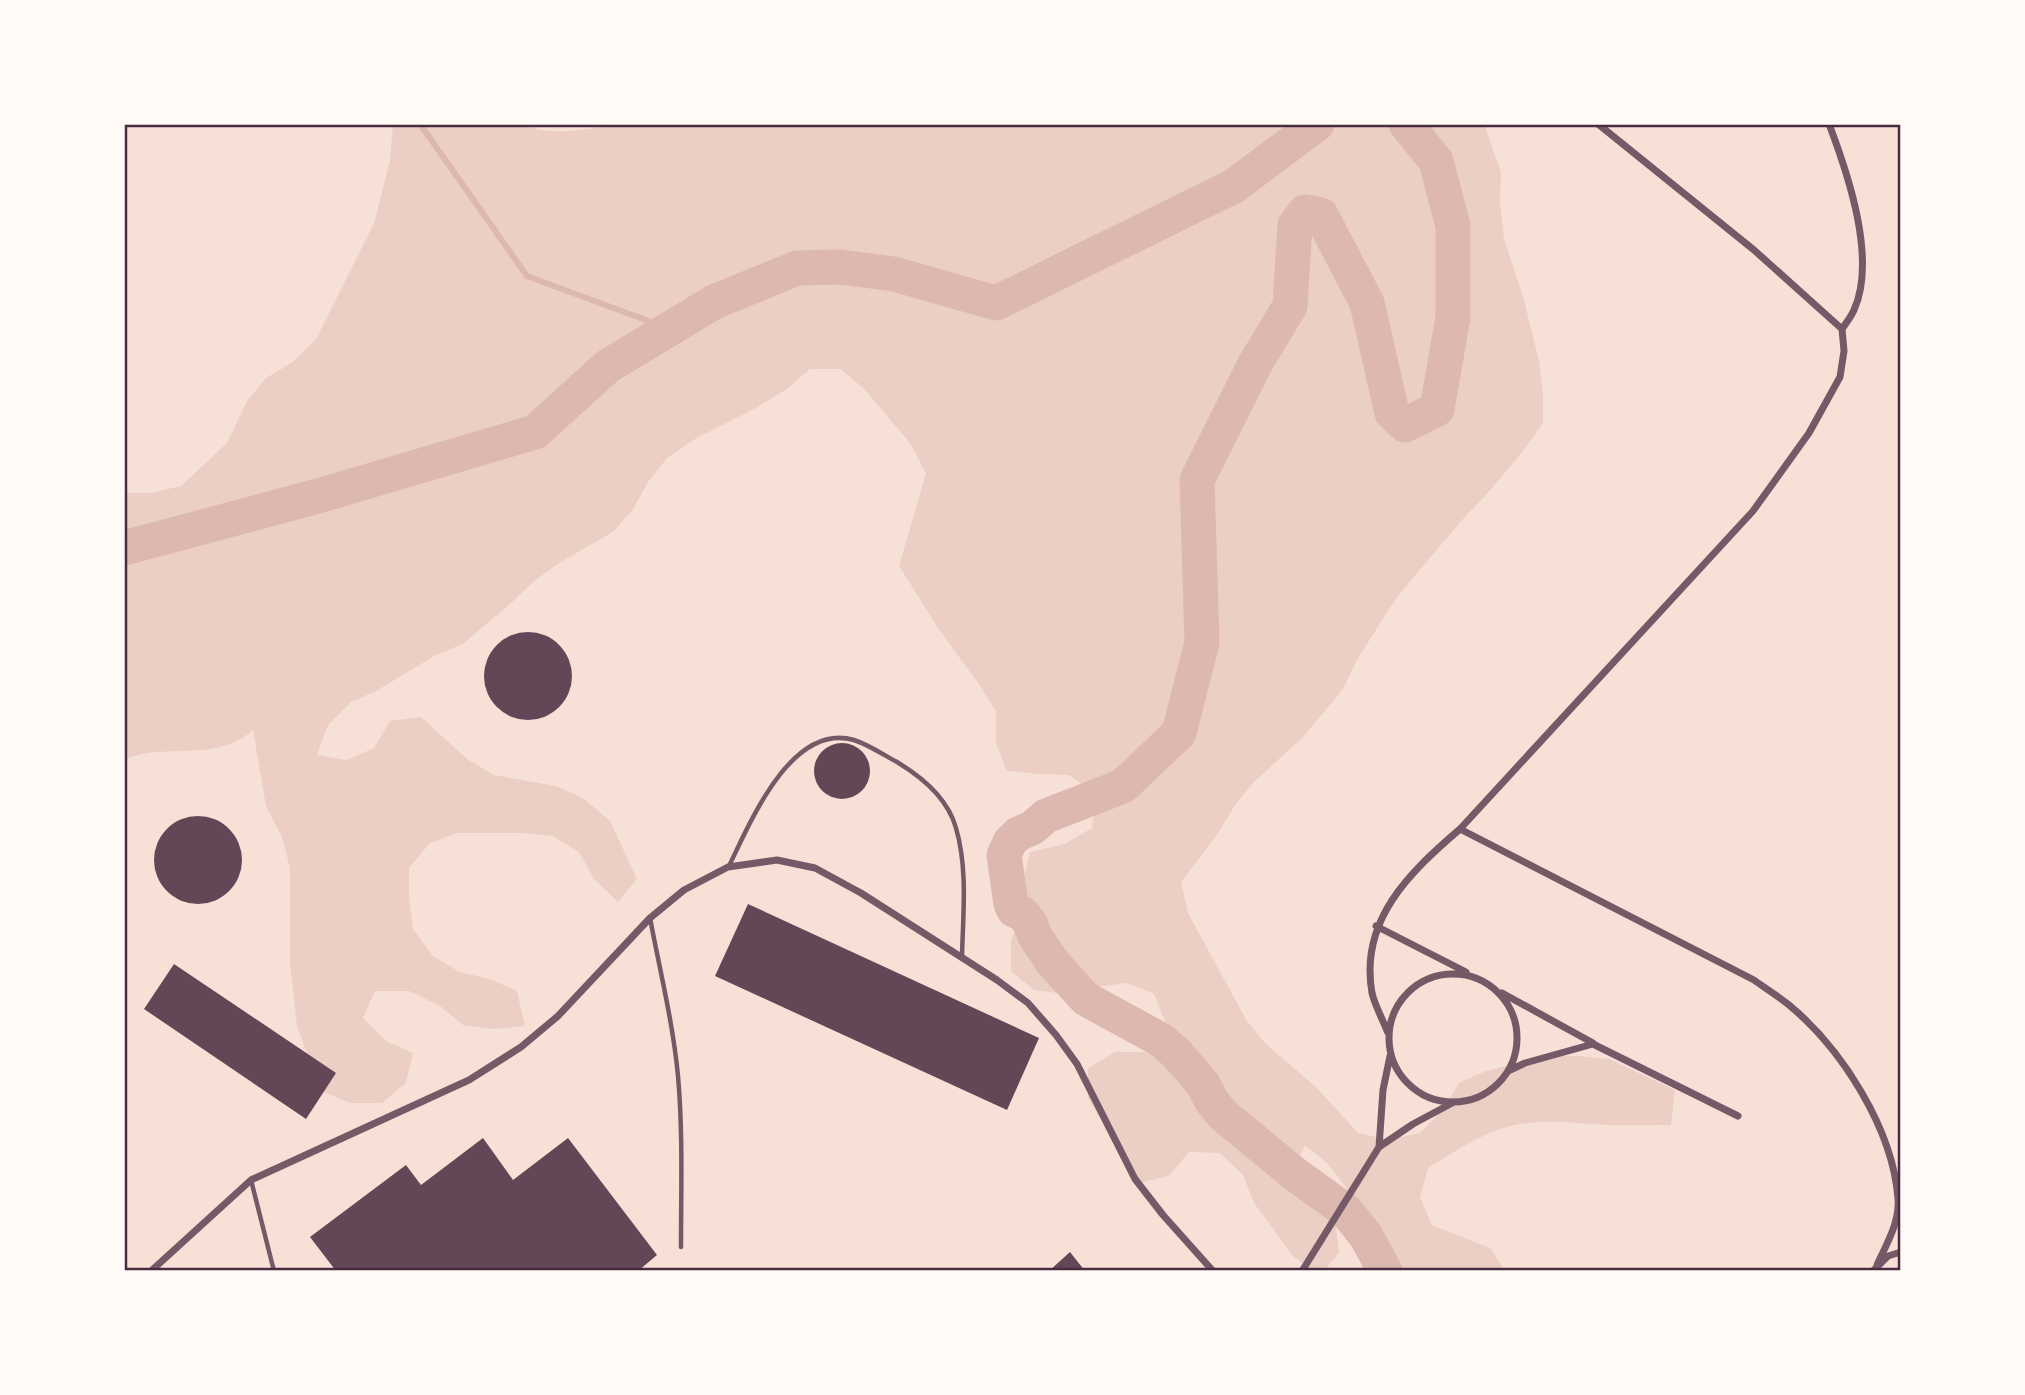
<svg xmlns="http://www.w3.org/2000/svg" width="2025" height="1395" font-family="'PT Serif',serif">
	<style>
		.green { fill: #ebcfc5 }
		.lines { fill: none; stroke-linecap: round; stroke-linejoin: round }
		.stream { stroke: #dcb8b0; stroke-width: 6 }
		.river { stroke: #dcb8b0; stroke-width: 35 }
		.building { fill: #644757 }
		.service { stroke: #755966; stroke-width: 4.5 }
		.minor { stroke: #755966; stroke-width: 7 }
		.neatline { fill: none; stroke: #4a2c40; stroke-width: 2.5 }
	</style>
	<rect width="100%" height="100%" fill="#f7e1d7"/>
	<path class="green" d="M393,124H521C553,138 591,128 625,124H1484L1501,172L1500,203L1504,238L1524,300L1539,361L1543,392V423L1524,450L1485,496L1462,520L1397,597L1358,658L1343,689L1304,736L1254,782L1235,805L1219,832L1181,882L1188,913L1247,1021L1266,1044L1316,1087L1358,1133L1389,1140L1420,1133L1443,1110L1459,1083L1486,1071L1547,1056H1578L1609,1059L1675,1090L1671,1125C1650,1125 1628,1126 1606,1125C1575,1123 1546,1119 1515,1125C1484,1131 1455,1152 1428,1168L1420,1198L1432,1225L1490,1248L1505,1271H1396L1378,1241L1366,1214L1328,1164L1305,1145L1293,1172L1335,1218L1339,1253L1324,1271H1313L1293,1256L1254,1203L1243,1175L1220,1153L1189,1152L1169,1176L1139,1183L1088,1098V1068L1115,1052H1150L1165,1021L1154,994L1127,983L1096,987L1065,994L1034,990L1011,971V940L1023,913V882L1030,852L1065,844L1092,828L1096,794L1069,775L1038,774L1007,771L996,743V712L980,686L938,628L899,566L926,473L910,443L864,389L841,369H810L787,389L756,408L695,439L667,458L648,482L633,509L613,532L559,563L533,582L509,605L463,644L436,655L378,690L351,702L328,725L317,755L347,760L374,748L390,721L421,717L467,759L494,775L556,786L583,798L610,821L637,879L618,902L594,879L579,852L552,836L521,833H456L429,844L409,868V898L413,929L433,956L460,972L490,979L517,991L525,1026L494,1029L463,1025L440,1006L409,991H375L363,1018L386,1041L413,1053L406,1083L382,1103H351L321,1091L297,1026L290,964V868L282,837L266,806L253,730C227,754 191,750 157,752C146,752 135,756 124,759V493H150L181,486L227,443L247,401L266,378L293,362L316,339L374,223L390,161Z"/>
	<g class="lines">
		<path class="stream" d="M420,124L527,276L670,329"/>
		<path class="river" d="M124,548L318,496L535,432L608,366L714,302L797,268L840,267L894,274L996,303L1234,186L1317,124
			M1385,1271L1366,1236L1346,1211L1296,1175L1223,1115L1211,1100L1203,1084L1176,1053L1161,1040L1086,999L1053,963L1035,936L1030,923L1023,914L1014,910L1011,904L1004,855L1010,842L1018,834L1032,828L1046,816L1123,786L1179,733L1202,642L1197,480L1255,364L1290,306L1295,225L1305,212L1321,215L1367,303L1392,413L1405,425L1437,409L1453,317V226L1436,161L1406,124"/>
	</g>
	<path class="building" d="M484 676a44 44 0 1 1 88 0a44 44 0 1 1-88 0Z
		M814 771a28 28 0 1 1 56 0a28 28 0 1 1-56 0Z
		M154 860a44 44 0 1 1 88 0a44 44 0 1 1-88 0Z
		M748,904L1039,1038L1007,1110L715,976Z
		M174,964L336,1073L306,1119L144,1009Z
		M483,1138L513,1180L568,1138L657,1255L638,1271H336L310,1237L406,1165L421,1185Z
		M1070,1252L1085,1271H1049Z"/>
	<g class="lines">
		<path class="service" d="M729,866C750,823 791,722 854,740C869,745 884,755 897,762C922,777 948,799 956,828C968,869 963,914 962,956
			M650,918C660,971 673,1023 678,1076C683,1133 681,1190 681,1247
			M251,1180L274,1271"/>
		<path class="minor" d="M1829,124C1848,174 1877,259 1854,310C1851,317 1846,323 1842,329
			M1460,829L1754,980C1765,988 1778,996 1789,1005C1842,1049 1893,1129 1898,1199C1900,1222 1886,1245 1877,1265
			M1376,926L1466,972
			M1389 1038a64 64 0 1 1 128 0a64 64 0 1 1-128 0Z
			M1502,993L1593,1043
			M1388,1033C1383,1020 1375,1006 1372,993C1359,920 1410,872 1460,829L1753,511L1809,433L1840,377L1844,351L1842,329L1754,250L1598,124
			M1508,1071L1525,1063L1593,1044L1738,1116
			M1379,1147L1383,1090L1390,1056
			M151,1271L251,1180L469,1080L521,1047L558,1016L650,918L684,890L728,867L777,860L815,868L861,893L997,980L1028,1003L1056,1035L1077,1064L1135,1179L1163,1215L1213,1271
			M1302,1271L1379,1147L1413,1124L1454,1102
			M1873,1271L1888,1256L1901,1252"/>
	</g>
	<rect width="2025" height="1395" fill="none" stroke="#fffaf5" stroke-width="252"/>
	<rect x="126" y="126" width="1773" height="1143" class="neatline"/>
</svg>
